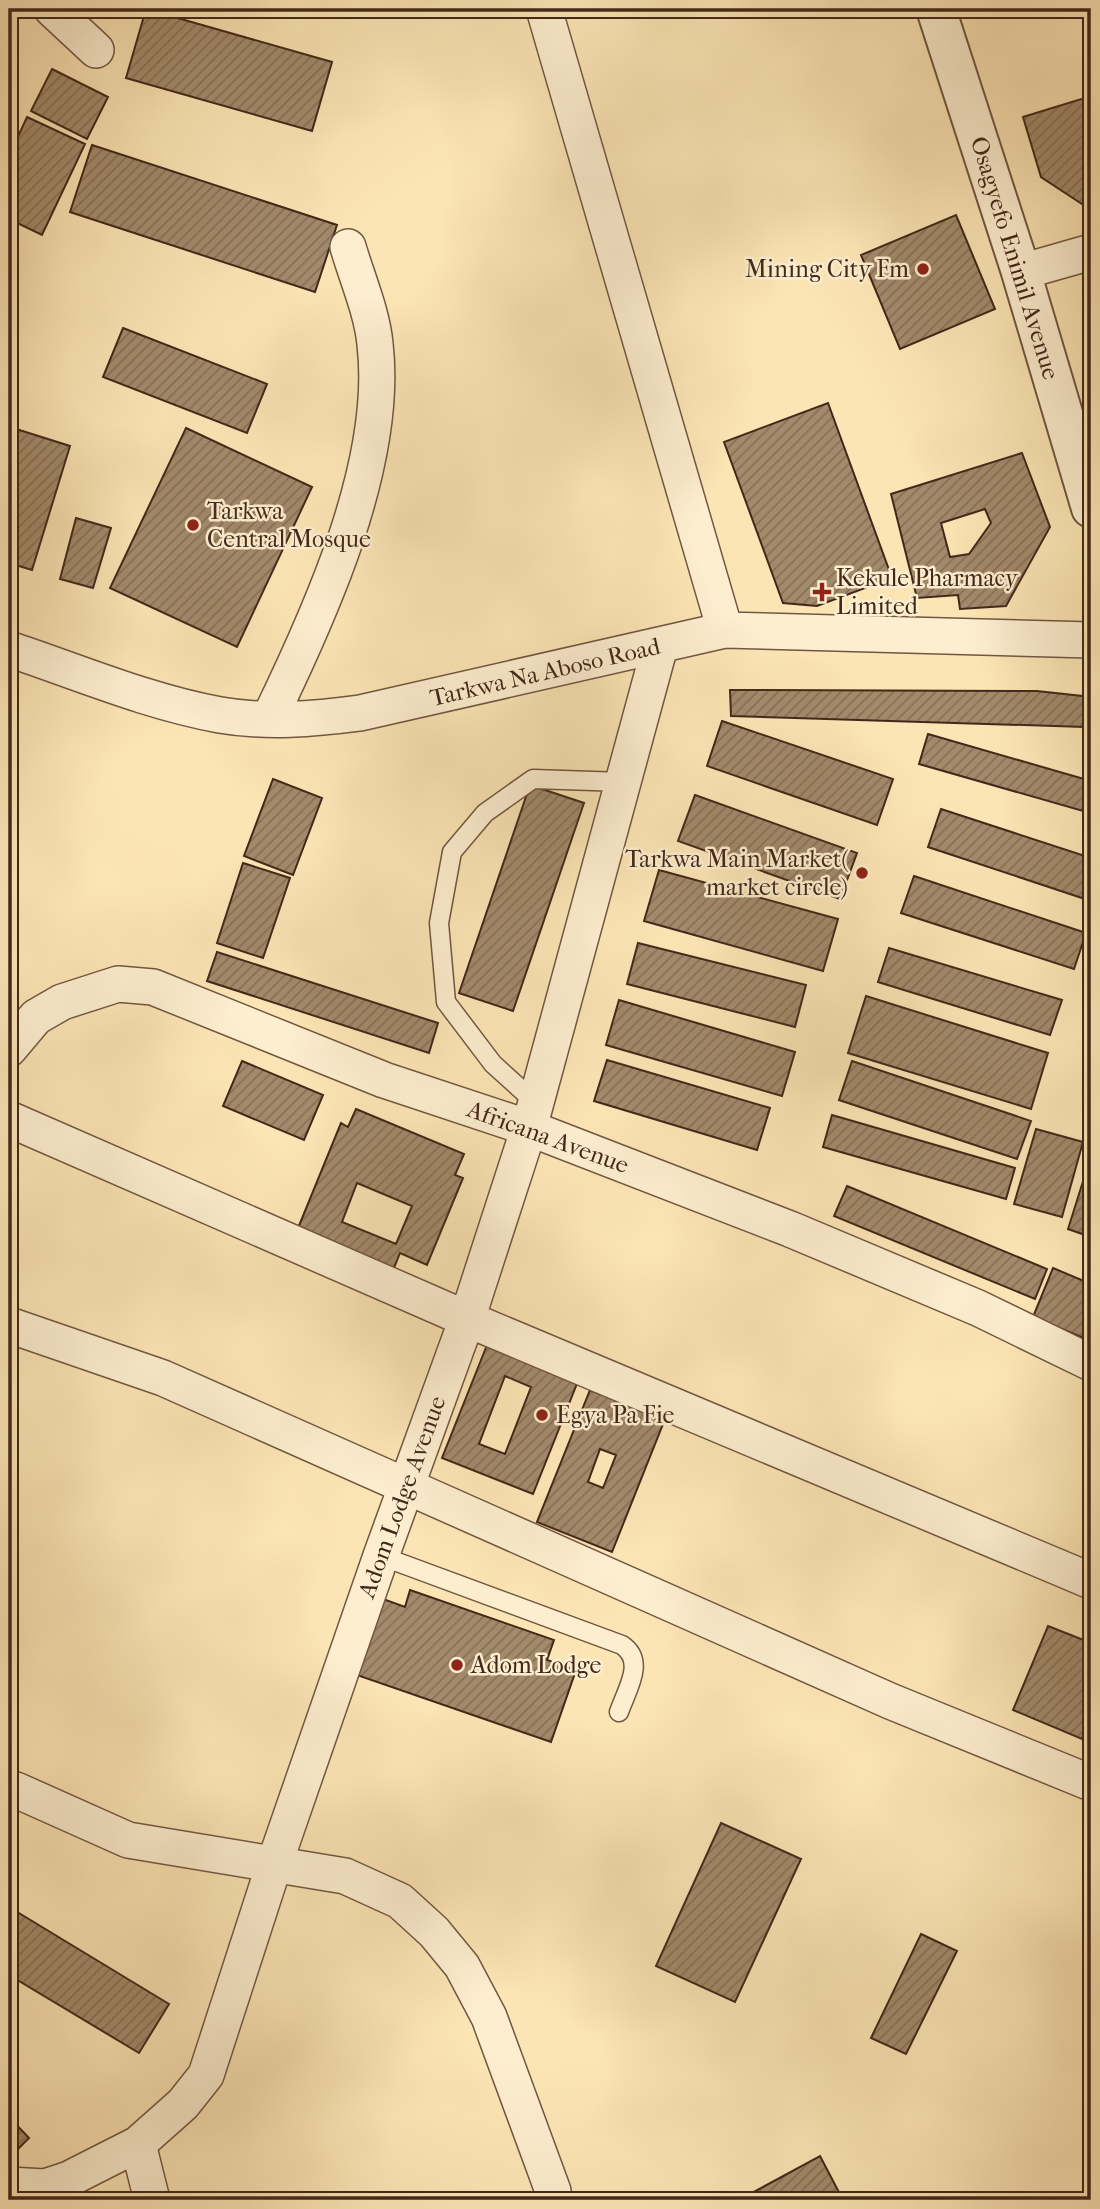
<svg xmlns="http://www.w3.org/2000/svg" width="1100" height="2209" font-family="'IM FELL French Canon',serif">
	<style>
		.building { fill: url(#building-hatch); stroke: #43281a; stroke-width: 2; fill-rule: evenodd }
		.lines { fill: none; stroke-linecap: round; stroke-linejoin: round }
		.service-casing { stroke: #715741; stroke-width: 21 }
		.minor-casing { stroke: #715741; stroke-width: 38 }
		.tertiary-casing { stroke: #715741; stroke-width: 42 }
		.service { stroke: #fdeecf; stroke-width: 18 }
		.minor { stroke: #fdeecf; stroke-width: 35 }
		.tertiary { stroke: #fdeecf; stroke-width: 38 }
		.poi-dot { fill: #8f2418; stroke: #fdeecf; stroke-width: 2.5 }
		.labels { text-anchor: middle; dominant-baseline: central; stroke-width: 5; stroke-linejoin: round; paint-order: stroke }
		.street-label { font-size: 24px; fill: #43281a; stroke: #fdeecf }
		.poi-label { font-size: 24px; fill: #43281a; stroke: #fdeecf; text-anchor: start }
	</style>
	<defs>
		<pattern id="building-hatch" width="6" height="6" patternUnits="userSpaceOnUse" patternTransform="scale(1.75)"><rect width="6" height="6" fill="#a38a6b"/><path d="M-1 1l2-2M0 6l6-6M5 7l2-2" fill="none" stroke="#867157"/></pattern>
	</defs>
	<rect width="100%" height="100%" fill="#fce5b5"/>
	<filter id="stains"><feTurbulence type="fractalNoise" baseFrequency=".00286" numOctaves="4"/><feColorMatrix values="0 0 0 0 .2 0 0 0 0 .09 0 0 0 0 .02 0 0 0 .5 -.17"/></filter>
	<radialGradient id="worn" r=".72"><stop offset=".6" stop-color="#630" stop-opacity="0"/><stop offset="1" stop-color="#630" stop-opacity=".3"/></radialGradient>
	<path class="building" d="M146,9L332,62L312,131L126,78Z
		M52,69L108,97L87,139L31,111Z
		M1091,96V210L1041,177L1023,117Z
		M27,117L85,144L42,235L9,219V156Z
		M92,145L337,225L315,292L70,212Z
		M956,215L995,309L900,349L861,255Z
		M123,328L267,384L247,433L103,377Z
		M828,403L892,578L817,606L783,603L724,442Z
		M13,428L70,446L32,570L9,563V443Z
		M186,428L312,487L237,647L110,588Z
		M1022,453L1050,527L1006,606L960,609L958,595L917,598L891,494ZM985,509L991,523L969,554L950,557L941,523Z
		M76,518L111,528L93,588L60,579Z
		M730,690L1037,691L1091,697V745L1085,727L731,716Z
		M722,721L893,779L877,825L707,766Z
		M928,734L1091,781L1090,813L919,764Z
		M273,779L322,798L293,875L244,856Z
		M530,785L584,803L513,1011L459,993Z
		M695,795L857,853L840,899L678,841Z
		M941,809L1091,858V901L928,847Z
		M243,863L290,878L263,958L217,943Z
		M659,870L838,919L823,971L644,921Z
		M914,876L1086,933L1074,969L901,913Z
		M638,943L806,985L795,1027L627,984Z
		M889,948L1062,1000L1050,1035L878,982Z
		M217,952L438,1023L429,1053L207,981Z
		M866,996L1048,1053L1031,1109L848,1053Z
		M619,1000L795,1052L782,1096L606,1045Z
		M607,1060L770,1108L757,1150L594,1101Z
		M242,1061L323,1095L304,1140L223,1106Z
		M852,1061L1031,1121L1017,1159L839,1100Z
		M356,1109L464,1154L455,1175L463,1178L427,1265L400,1253L392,1273L296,1233L341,1123L348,1127ZM357,1183L412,1206L396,1244L342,1222Z
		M832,1115L1015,1168L1006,1199L823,1147Z
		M1036,1129L1083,1142L1062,1217L1014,1204Z
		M1091,1156V1237L1068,1229Z
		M847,1186L1047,1269L1035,1299L834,1216Z
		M1053,1268L1091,1284V1341L1033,1317Z
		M489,1340L580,1376L533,1494L442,1458ZM505,1376L531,1387L505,1454L479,1444Z
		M590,1390L665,1419L612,1552L537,1522ZM600,1449L616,1455L603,1488L588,1482Z
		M410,1590L554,1640L547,1660L576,1670L551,1742L348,1672L375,1596L405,1607Z
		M1048,1626L1091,1643V1716L1082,1739L1013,1710Z
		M721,1823L801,1859L735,2002L656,1966Z
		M9,1907L169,2004L139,2053L9,1975Z
		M921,1934L957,1951L906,2054L871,2038Z
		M9,2117L29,2138L9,2158Z
		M820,2156L843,2200H739Z"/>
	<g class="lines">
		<defs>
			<path id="service" d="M536,1103L493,1064L446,1002L439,923L452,852L485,813L533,779L623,782
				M381,1556L622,1645C646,1661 627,1689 619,1712"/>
			<path id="minor" d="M52,9L96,50
				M544,9L725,630
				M1021,272L1091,252
				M9,649C78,672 148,702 220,715C266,723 314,719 360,713L725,630L1091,640
				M269,719C320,614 389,463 375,344C372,312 357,278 348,247
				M9,1049L36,1017L62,1002L118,984L153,987L384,1080L529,1128L790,1229L978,1308L1091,1363
				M9,1119L467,1319L1091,1581
				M9,1325L163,1378L890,1701L1091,1783
				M16,1790L128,1840L345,1876L400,1901L434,1932L462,1966L489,2017L553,2191L552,2200
				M138,2144L152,2200
				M9,2185L45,2187L69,2179L138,2144L183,2104L206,2075L274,1865L381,1556L467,1319L529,1128L660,646"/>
			<path id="tertiary" d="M936,9L1021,272L1091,508"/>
		</defs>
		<use href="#service" class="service-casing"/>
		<use href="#minor" class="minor-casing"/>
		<use href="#tertiary" class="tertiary-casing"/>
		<use href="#service" class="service"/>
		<use href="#minor" class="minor"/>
		<use href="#tertiary" class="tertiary"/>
	</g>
	<g class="poi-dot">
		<circle cx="923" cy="269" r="7"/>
		<circle cx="193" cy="525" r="7"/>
		<path d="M818.5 581.5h7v7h7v7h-7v7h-7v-7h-7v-7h7z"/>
		<circle cx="862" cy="873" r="7"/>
		<circle cx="542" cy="1415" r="7"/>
		<circle cx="457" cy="1665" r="7"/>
	</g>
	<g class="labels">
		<g class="street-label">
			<text transform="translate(1015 258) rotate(73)">Osagyefo Enimil Avenue</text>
			<text transform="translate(545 672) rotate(-13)">Tarkwa Na Aboso Road</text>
			<text transform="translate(548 1137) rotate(20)">Africana Avenue</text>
			<text transform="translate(402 1497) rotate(-70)">Adom Lodge Avenue</text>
		</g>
		<g class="poi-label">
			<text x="909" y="269" text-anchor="end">Mining City Fm</text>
			<text x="207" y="511">Tarkwa<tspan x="207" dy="28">Central Mosque</tspan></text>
			<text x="836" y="578">Kekule Pharmacy<tspan x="836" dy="28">Limited</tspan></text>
			<text x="848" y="859" text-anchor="end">Tarkwa Main Market(<tspan x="848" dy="28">market circle)</tspan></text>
			<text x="556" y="1415">Egya Pa Fie</text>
			<text x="471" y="1665">Adom Lodge</text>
		</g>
	</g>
	<rect width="1100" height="2209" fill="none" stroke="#fce5b5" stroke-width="35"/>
	<rect x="10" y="10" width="1079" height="2188" fill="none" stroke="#43281a" stroke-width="3.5"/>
	<rect x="18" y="18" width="1065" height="2174" fill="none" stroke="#43281a" stroke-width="2"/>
	<rect width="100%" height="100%" filter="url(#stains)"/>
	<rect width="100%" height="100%" fill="url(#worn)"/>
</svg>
